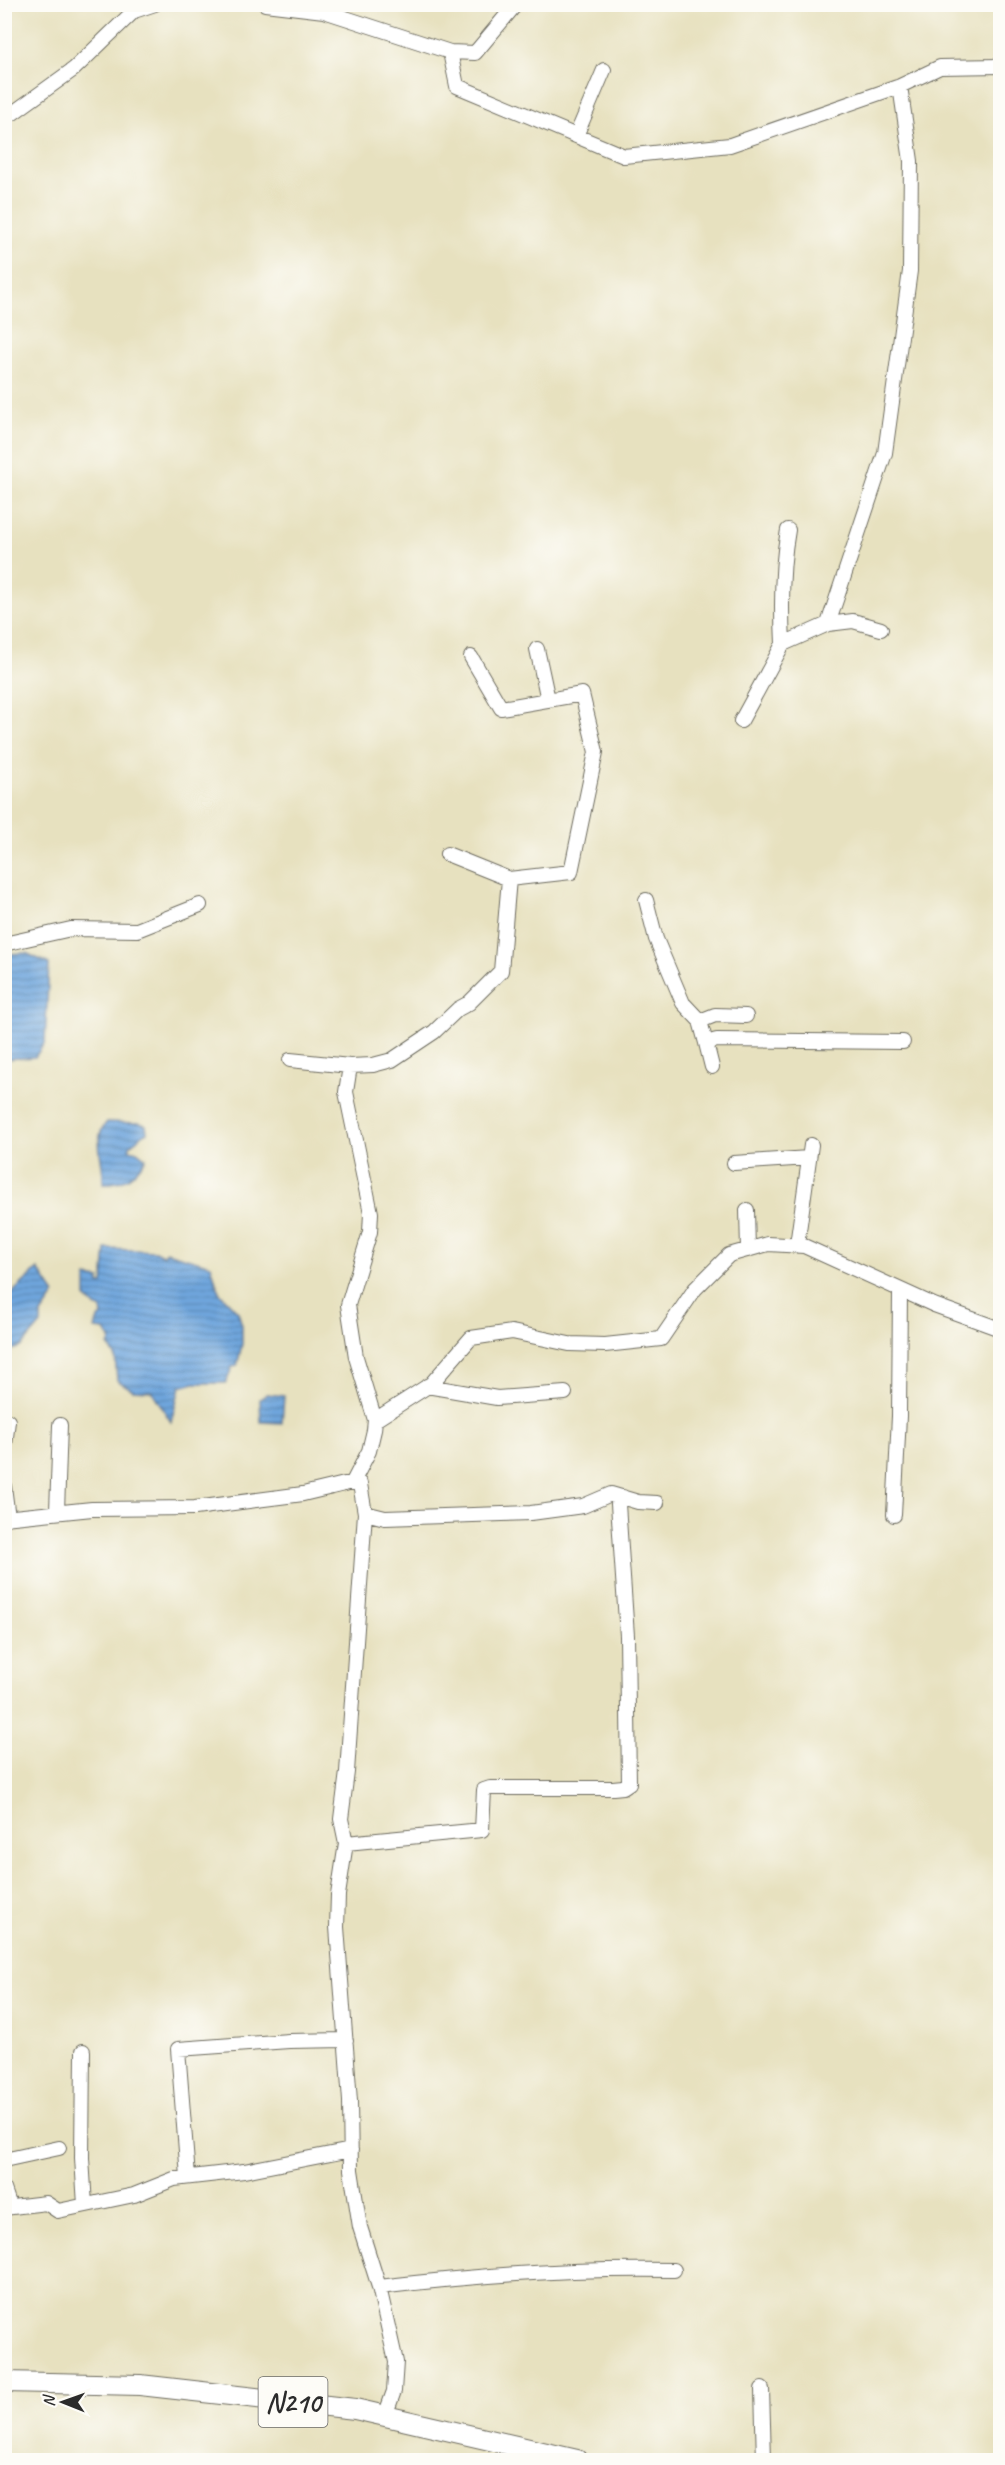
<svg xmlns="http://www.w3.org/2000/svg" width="1005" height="2465" font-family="Caveat,sans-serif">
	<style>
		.water { fill: url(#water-rules); stroke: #4d6884; stroke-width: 1.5 }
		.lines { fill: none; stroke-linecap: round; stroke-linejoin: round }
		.minor-casing { stroke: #6d6b5f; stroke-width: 16 }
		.highway-casing { stroke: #6d6b5f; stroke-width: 22 }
		.minor { stroke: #fff; stroke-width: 14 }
		.highway { stroke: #fff; stroke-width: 20 }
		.labels { text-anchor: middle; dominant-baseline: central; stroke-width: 6; stroke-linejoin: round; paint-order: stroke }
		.shield { fill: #fdfcf7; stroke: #6a6a68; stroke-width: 1.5 }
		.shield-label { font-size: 28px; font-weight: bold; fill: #2b2b2b }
	</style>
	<defs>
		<pattern id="water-rules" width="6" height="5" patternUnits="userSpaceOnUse" patternTransform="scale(1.5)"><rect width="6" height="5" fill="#6fa6dd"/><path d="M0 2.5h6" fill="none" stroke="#5b87b3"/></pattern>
	</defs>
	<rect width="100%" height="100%" fill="#fdfcf7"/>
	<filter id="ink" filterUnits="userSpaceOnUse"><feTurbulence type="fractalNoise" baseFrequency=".0167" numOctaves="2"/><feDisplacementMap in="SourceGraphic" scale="12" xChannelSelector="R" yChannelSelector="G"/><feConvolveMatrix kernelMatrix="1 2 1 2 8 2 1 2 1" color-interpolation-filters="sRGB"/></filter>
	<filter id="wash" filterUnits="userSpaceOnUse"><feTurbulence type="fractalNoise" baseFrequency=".008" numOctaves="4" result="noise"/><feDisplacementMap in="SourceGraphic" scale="24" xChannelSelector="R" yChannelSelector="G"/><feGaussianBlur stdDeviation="1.35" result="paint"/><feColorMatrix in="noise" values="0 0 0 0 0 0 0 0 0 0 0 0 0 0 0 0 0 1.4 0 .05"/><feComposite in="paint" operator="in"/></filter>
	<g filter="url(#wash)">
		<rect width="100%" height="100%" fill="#e7e1bf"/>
		<path class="water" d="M26,953L49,964L45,1042L35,1057L5,1059V954Z
			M107,1122L139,1123L146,1125L147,1132L131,1144L129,1149L137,1151L146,1158C133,1177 128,1182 103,1184C105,1162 91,1139 107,1122Z
			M106,1249L155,1251L164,1256L166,1252L211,1265L219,1292L238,1312L242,1325V1344L237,1366L232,1367L226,1383H194L180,1387L171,1422L152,1391L133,1390L117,1380L115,1355L108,1345L111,1340L105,1330L95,1329L97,1321L102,1316L101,1308L95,1307L86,1298V1277L100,1279L99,1284H103Z
			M38,1269L55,1294L41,1314V1324L21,1347L5,1352V1289L12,1293Z
			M267,1394L284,1396L282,1423L261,1422L260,1399Z"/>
	</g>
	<g filter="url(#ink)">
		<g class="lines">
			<defs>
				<path id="minor" d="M265,4L324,11L450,52
					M516,4L475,53L450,52L457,86L624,156L730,145L900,86L940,67L1000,66
					M4,115L13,113L74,69L134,11L155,4
					M576,136L604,70
					M828,624L853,621L881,629
					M783,644C781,605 781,568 788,530
					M537,649L548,700
					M471,657L501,708L582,694L596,752L571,872L509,879
					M741,721L783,644L828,624L885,453L910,271L911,161L900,86
					M646,900L656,939L683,1003L700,1021
					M4,944L71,929L137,930L200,905
					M746,1016L715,1015L700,1021L706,1043L717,1040L903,1042
					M706,1043L712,1067
					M290,1060L350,1066L373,1065L392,1060L434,1032L458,1009L469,1003L501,971L509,879L447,854
					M350,1066L346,1092L371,1213L370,1232L348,1305L356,1357L375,1420L374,1430L369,1451L353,1482
					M734,1163L809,1158
					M747,1210L748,1250
					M797,1245L811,1145
					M427,1386L497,1398L565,1393
					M375,1420L431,1384L471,1338L512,1332L569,1344L605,1345L661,1339L695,1289L729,1255L768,1244L804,1246L934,1305L1000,1329
					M4,1453L8,1421
					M4,1486L8,1518
					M57,1511L60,1425
					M365,1513L385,1518L531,1513L583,1506L611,1494L638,1502L657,1503
					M894,1515L899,1416L900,1290
					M4,1518L92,1509L195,1508L303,1494L353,1482L360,1484L365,1513L347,1772L341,1819L346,1843L338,1895L337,1927L350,2101L351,2170L360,2227L379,2287L396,2362L394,2391L385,2416
					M346,1843L482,1830L484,1790L490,1788H613L623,1787L629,1783L627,1636L618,1504L623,1497
					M83,2051L82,2158L85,2205
					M4,2160L59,2148
					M188,2177L178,2049L289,2041L346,2040
					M4,2189L10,2207
					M4,2208L46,2203L58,2211L134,2195L174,2179L244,2171L351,2150
					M379,2287C477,2275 575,2268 674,2270
					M762,2389L764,2460"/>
				<path id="highway" d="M4,2382L140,2385L355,2409L577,2460"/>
			</defs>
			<use href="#minor" class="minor-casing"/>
			<use href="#highway" class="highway-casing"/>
			<use href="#minor" class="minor"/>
			<use href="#highway" class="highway"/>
		</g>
	</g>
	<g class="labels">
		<rect class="shield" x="258.5" y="2377" width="69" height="50" rx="4.5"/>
		<g class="shield-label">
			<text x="293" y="2402">N210</text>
		</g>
	</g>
	<rect width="1005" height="2465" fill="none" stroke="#fdfcf7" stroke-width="24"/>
	<g transform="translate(63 2402) rotate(271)" stroke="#fdfcf7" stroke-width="4.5" paint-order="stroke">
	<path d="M0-4.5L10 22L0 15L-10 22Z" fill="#2b2b2b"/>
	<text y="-9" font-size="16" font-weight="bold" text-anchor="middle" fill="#2b2b2b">N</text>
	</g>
</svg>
